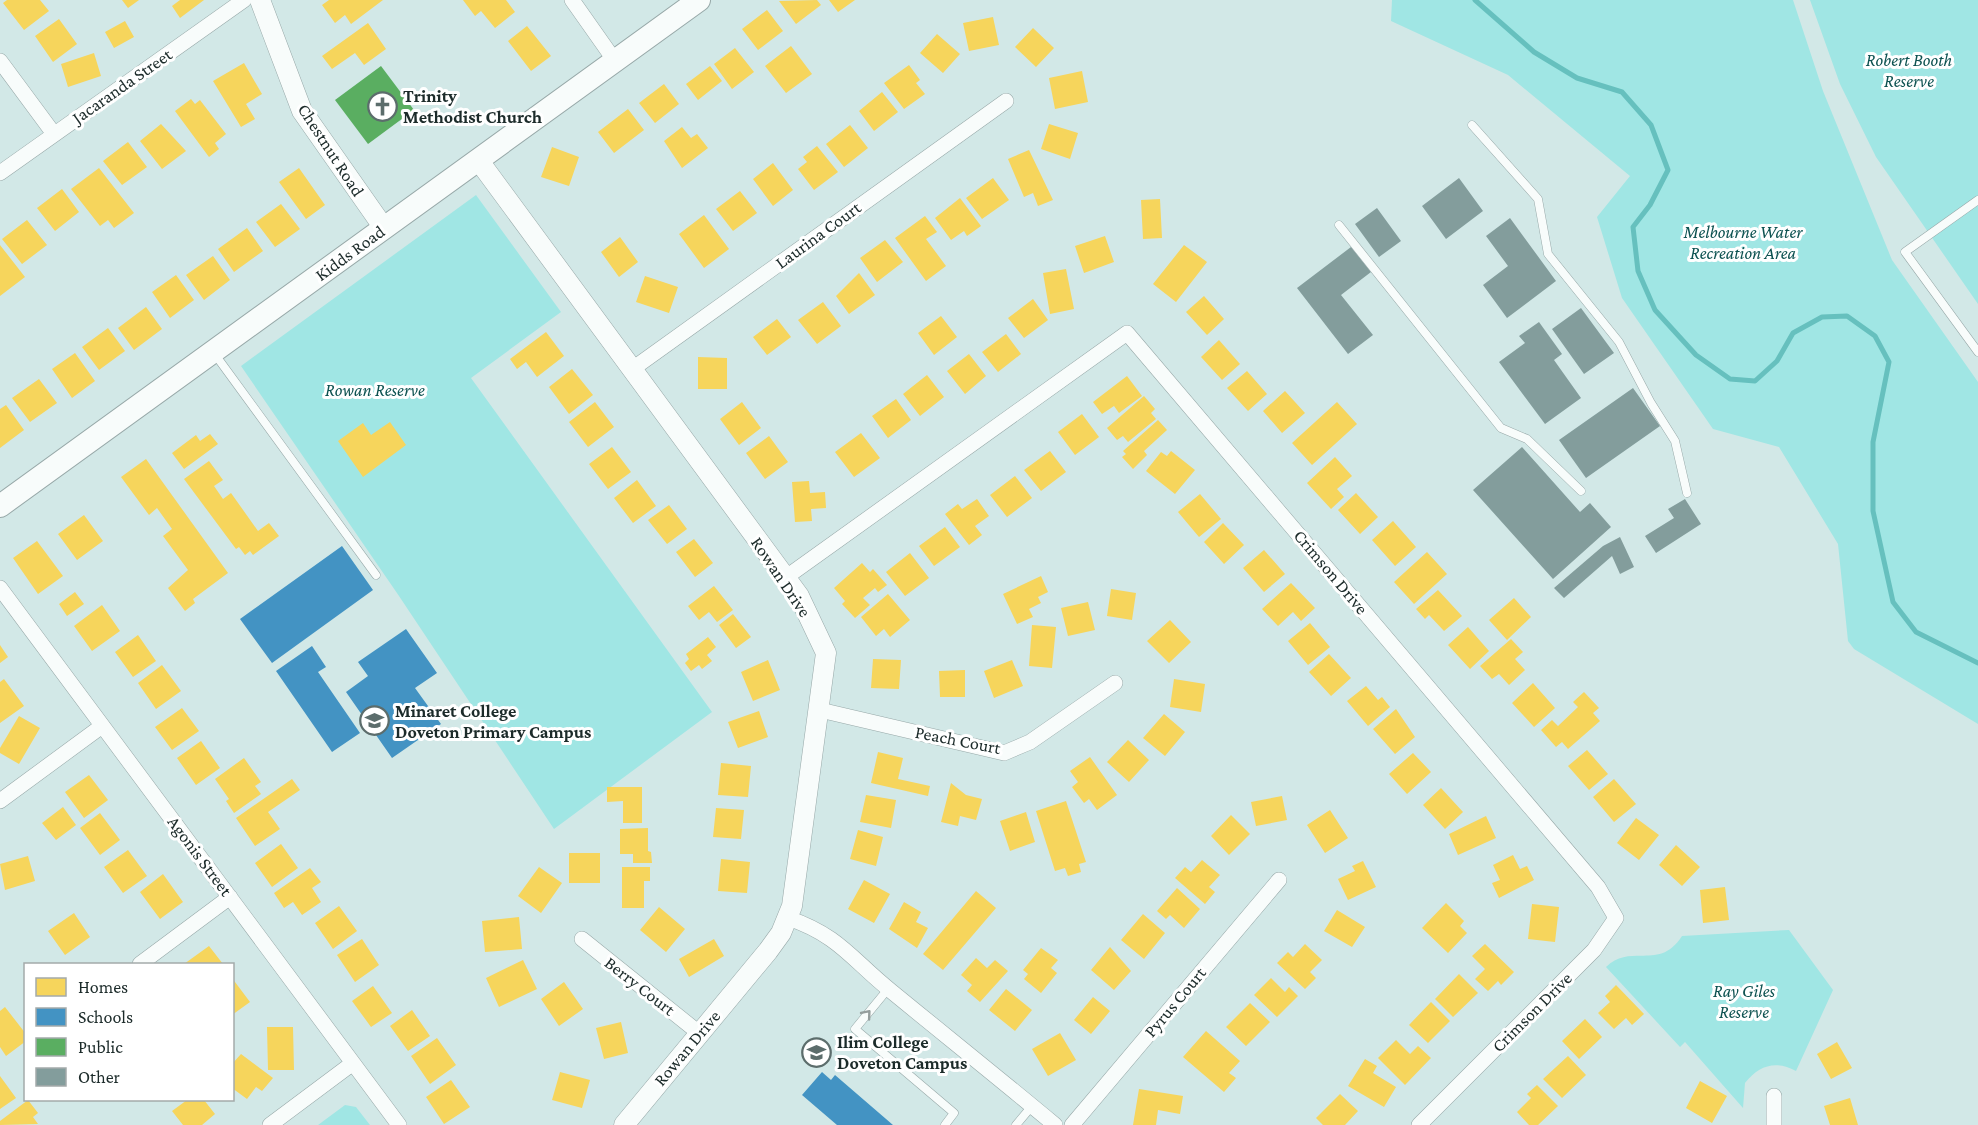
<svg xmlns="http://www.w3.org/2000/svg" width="1978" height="1125" font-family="'Crimson Pro',serif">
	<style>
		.green { fill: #a0e6e4 }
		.homes { fill: #f6d55c }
		.schools { fill: #4393c3 }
		.public { fill: #5aae61 }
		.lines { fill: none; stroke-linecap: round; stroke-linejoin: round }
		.stream { stroke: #66c0be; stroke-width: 5 }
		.building { fill: #839d9c }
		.service-casing { stroke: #97a8a8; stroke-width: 9 }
		.minor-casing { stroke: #97a8a8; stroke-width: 16 }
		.tertiary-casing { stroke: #97a8a8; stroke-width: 21 }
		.secondary-casing { stroke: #97a8a8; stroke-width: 24 }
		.service { stroke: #f8fcfb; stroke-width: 8 }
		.minor { stroke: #f8fcfb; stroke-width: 15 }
		.tertiary { stroke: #f8fcfb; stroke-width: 20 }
		.secondary { stroke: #f8fcfb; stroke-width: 22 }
		.oneway { stroke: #959e9d }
		.labels { text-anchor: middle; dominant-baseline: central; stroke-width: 6; stroke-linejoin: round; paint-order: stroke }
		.park-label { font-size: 18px; font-style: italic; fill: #0d5251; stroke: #fff }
		.street-label { font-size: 18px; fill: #1c2b2a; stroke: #fff }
		.poi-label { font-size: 18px; font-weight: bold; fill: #1c2b2a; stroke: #fff; text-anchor: start }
	</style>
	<rect width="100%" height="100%" fill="#d2e8e7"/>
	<path class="green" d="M1392,0H1793L1823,91L1892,260L1978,382V724L1854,649L1848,641L1838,544L1779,447L1713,429L1622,298L1597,217L1630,176L1508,75L1391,21Z
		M1810,0H1978V304L1876,157L1840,84Z
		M476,195L561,312L471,378L712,712L554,829L399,596L241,366Z
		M1789,930L1833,990L1796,1071C1776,1060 1759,1065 1745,1083L1743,1108L1685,1042L1680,1047L1606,967C1631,942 1659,972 1682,936Z
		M345,1105L356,1107L370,1125H318Z"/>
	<path class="homes" d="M7,0H40L49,11L24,30L3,3Z
		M122,0H139L128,8Z
		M180,0H204L180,18L172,6Z
		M329,0H383L351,24L345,15L335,23L322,5Z
		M463,0H506L515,12L495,28L481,11L475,16Z
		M817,0L821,5L796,24L779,1Z
		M829,0H855L838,12Z
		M767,10L783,31L758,50L742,29Z
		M993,17L999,45L969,51L963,23Z
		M59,19L77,44L53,62L35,36Z
		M125,21L134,37L114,48L105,32Z
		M368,23L386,49L364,65L355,53L332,69L322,56Z
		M527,26L551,56L531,71L508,41Z
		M1033,28L1054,48L1036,67L1015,47Z
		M937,34L960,54L943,73L920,53Z
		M791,46L812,74L786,93L765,66Z
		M735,48L754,72L732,89L714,64Z
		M94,53L101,76L68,87L61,64Z
		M244,63L262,94L246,104L255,119L241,127L213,81Z
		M909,65L920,80L916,83L925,94L904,109L884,83Z
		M710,66L722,81L698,100L686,84Z
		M1082,71L1088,102L1055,109L1049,78Z
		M664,84L679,104L655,123L639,103Z
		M882,92L898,112L874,131L859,111Z
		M191,99L195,104L200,100L226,134L215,143L219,149L209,157L175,111Z
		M628,109L644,130L614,153L598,132Z
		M161,124L186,151L162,169L140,141Z
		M1049,124L1078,133L1070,159L1041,149Z
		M850,125L868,148L844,167L826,144Z
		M682,127L691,138L697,134L708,148L682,168L664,141Z
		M128,142L147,167L122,185L103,161Z
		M817,146L838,172L814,190L798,169L807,162L803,157Z
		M552,147L579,157L569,186L541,177Z
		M1029,150L1053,200L1038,206L1033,193L1024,197L1008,159Z
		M773,163L793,190L773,206L753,179Z
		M99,168L134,213L114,228L108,220L100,226L71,189Z
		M299,168L325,205L306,219L279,182Z
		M993,178L1009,200L982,219L966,198Z
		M62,189L79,212L55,231L37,208Z
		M740,191L757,213L733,231L716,209Z
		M960,198L981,226L967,236L964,231L951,240L935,218Z
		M1160,199L1162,238L1143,239L1141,200Z
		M281,204L300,229L275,247L256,222Z
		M704,215L729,249L704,268L679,234Z
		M925,216L937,232L926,239L946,266L926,281L895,238Z
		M27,220L47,245L22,264L2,239Z
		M247,228L263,251L234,272L218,249Z
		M1105,236L1114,262L1084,273L1075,246Z
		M620,237L638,262L619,277L601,252Z
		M885,240L903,262L877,282L860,258Z
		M0,245L25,277L0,296Z
		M1184,245L1207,262L1176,302L1153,284Z
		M213,256L230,280L204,300L186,275Z
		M1066,269L1074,309L1050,314L1043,273Z
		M859,273L875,295L849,314L836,296Z
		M176,275L194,300L170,318L152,292Z
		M645,276L678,287L669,313L636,302Z
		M1204,296L1224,319L1207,335L1186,312Z
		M1033,299L1048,320L1024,338L1008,318Z
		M823,302L841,326L817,344L798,320Z
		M146,307L162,329L134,350L118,328Z
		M941,316L957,337L934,355L918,333Z
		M777,319L791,337L767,355L753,337Z
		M108,328L125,351L99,370L82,347Z
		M546,332L564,356L537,377L526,362L517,369L510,359Z
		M1006,334L1021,354L998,372L982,352Z
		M1219,340L1240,364L1222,380L1201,357Z
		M75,353L95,381L72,398L52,369Z
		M969,354L986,376L965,394L947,371Z
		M698,357L727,358V389H698Z
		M572,369L593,395L569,414L549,387Z
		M1247,371L1267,394L1248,411L1227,388Z
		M927,375L944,397L920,416L903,394Z
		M1127,376L1142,396L1119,413L1114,406L1102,414L1093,402Z
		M39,379L57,403L30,422L12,398Z
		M1285,391L1305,413L1282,433L1263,411Z
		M1144,396L1155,409L1151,413L1156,419L1128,442L1123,436L1117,440L1107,428Z
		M896,399L911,420L888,438L872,416Z
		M595,402L614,427L588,447L569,422Z
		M742,402L761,428L739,445L720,419Z
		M1337,402L1357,424L1312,465L1292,443Z
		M6,405L24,430L0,448V409Z
		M1082,414L1099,437L1075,455L1058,432Z
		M1158,420L1167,430L1144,451L1147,455L1133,469L1122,457L1126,454L1123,451Z
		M390,422L406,445L363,477L338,441L363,423L371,435Z
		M861,433L880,458L854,477L835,452Z
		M210,434L218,444L184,469L172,453L196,435L200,441Z
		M769,436L788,462L765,479L746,453Z
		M612,447L631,472L608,489L589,464Z
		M1050,451L1066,472L1041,491L1024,470Z
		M1171,451L1195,470L1175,494L1146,471L1161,452L1167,456Z
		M1335,457L1352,476L1337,489L1344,497L1331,509L1307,483Z
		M146,459L228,573L193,599L195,603L185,611L168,588L188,570L163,536L172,529L157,508L149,515L121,477Z
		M209,461L223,480L214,486L223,499L231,493L258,531L269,523L279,536L253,555L250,551L245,555L239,547L236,549L184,479Z
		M1015,476L1032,498L1007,517L990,495Z
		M637,480L656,506L633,523L614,498Z
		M809,481L810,493L825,492L826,508L811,509L812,521L795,522L792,482Z
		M1356,493L1378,517L1360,534L1338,510Z
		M1200,494L1221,519L1199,537L1178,512Z
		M977,499L989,516L975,526L982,535L969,545L945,514L958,504L962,509Z
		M669,505L687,529L667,544L648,520Z
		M84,515L103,541L77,560L58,534Z
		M1393,521L1416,547L1395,566L1372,540Z
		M1223,523L1244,545L1224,564L1204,542Z
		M945,527L960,547L934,566L919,546Z
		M694,539L713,563L695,577L676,552Z
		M37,541L63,576L38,594L13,558Z
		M1264,550L1285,574L1264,592L1243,568Z
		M1427,552L1447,574L1414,604L1394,582Z
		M910,553L929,578L905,596L886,572Z
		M862,563L870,572L873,569L887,585L878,592L875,588L863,598L870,605L855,618L842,604L845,601L834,588Z
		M1041,576L1048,592L1038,597L1041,603L1029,609L1033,617L1017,624L1003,594Z
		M1291,583L1315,608L1301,621L1293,612L1278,626L1262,609Z
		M714,586L733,610L717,622L709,612L699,620L688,606Z
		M1111,589L1136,593L1132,620L1107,616Z
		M1438,590L1462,616L1444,631L1429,615L1425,619L1416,609Z
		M75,592L84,604L67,616L59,604Z
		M888,594L910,620L890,637L884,629L876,636L861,617Z
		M1514,598L1531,617L1507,640L1489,620Z
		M1088,602L1095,630L1068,636L1061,608Z
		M102,605L120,631L92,651L74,626Z
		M733,614L751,637L736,648L719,625Z
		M1170,620L1191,642L1169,663L1147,641Z
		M1310,623L1330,647L1308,665L1288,641Z
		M1032,625L1056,627L1052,668L1029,666Z
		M1468,627L1489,651L1470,669L1448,645Z
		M138,635L156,661L133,677L115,652Z
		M708,637L716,647L707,655L712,661L702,669L699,665L691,671L685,663L689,659L686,654Z
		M1511,639L1523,652L1515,659L1525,670L1509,685L1499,674L1492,679L1480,666Z
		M0,645L8,657L0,663Z
		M1329,654L1351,678L1331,696L1309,672Z
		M873,659L901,660L899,689L871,688Z
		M768,660L780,690L753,701L741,672Z
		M1012,660L1023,686L994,698L984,671Z
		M162,665L181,691L156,709L138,683Z
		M965,670V697H940L939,671Z
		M4,679L24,706L0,723V682Z
		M1174,679L1205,684L1201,712L1170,707Z
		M1533,683L1555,708L1534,727L1512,703Z
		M1366,686L1378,700L1382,697L1390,707L1368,726L1347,701Z
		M1584,692L1599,708L1593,713L1600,721L1568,749L1562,742L1556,747L1541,730L1552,720L1558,726L1578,707L1573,702Z
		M182,708L199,731L172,750L155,727Z
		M1396,709L1415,737L1395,754L1373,729Z
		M759,711L768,737L738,748L728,722Z
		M1164,714L1185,732L1165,756L1143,738Z
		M19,716L40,728L19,764L0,753V748Z
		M1128,740L1149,760L1129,782L1107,762Z
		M201,741L220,768L196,785L177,758Z
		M1587,750L1608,774L1589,790L1568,766Z
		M878,752L903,758L898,779L930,786L928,796L871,783Z
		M1413,753L1431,772L1407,794L1389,774Z
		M1090,757L1117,795L1097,810L1089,799L1084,803L1072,787L1078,782L1070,771Z
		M244,758L261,782L255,786L261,794L234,813L226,801L229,799L215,779Z
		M721,763L751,766L748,797L718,795Z
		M89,775L108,800L84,818L65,792Z
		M292,779L300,790L268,812L280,829L255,846L236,818Z
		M1614,779L1636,804L1614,822L1593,797Z
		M951,783L966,795L982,799L976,820L960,816L958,826L941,822Z
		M607,787H642V823H623V801L607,802Z
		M1441,788L1463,812L1445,829L1423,805Z
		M866,795L896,800L891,828L860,822Z
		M1282,796L1287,820L1256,826L1251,802Z
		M1066,801L1086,862L1079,864L1081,872L1068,876L1065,868L1055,871L1036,811Z
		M63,807L76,825L56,840L42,823Z
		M716,808L744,810L741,839L713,837Z
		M1330,810L1348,838L1325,853L1307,825Z
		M1026,812L1035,842L1010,851L1000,821Z
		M100,813L120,840L100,855L80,828Z
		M1231,815L1250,834L1229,855L1211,836Z
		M1486,816L1496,838L1458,855L1449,834Z
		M1636,818L1659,835L1639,860L1617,843Z
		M648,828V851L651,852L652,863H633V854H620V829Z
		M858,830L883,837L876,866L850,859Z
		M281,844L298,868L272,887L255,863Z
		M1676,845L1700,867L1682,886L1659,865Z
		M128,850L147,876L123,893L104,867Z
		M569,853H600V883H569Z
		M1513,855L1520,869L1527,866L1534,880L1499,898L1492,883L1500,880L1493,865Z
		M28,856L35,881L5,890L0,864Z
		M721,859L750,862L747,893L718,891Z
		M1202,860L1220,875L1209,887L1215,892L1205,904L1175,878L1185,867L1191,872Z
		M1363,861L1376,887L1348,900L1338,879L1355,871L1352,866Z
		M539,867L562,883L541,913L518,896Z
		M622,867H650V881H644V908H622Z
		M310,868L321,882L312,888L321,902L302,915L293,902L284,908L274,893Z
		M163,874L183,902L160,919L140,892Z
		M864,880L890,894L874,923L848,909Z
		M1725,887L1729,920L1703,923L1700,890Z
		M1177,888L1200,909L1184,928L1170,915L1166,919L1157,911Z
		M976,891L996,908L943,970L923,954Z
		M904,902L921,912L916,922L928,928L917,948L889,929Z
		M1446,903L1464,921L1460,926L1467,933L1448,953L1422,928Z
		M1532,904L1559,907L1555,942L1528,939Z
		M339,906L357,931L333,949L315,923Z
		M659,907L685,929L666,952L640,930Z
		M1337,910L1365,927L1352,947L1324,931Z
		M74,913L90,937L65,955L48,931Z
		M1143,914L1165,933L1144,959L1121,940Z
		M519,917L522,949L485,952L482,921Z
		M362,939L379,965L355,982L337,955Z
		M714,939L724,956L689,977L679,959Z
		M1305,944L1322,960L1310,972L1316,978L1305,989L1277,963L1288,952L1293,957Z
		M1485,944L1514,972L1501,985L1498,981L1488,991L1475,979L1485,969L1472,956Z
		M209,946L223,964H184Z
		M1110,947L1131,971L1114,990L1091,970Z
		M1041,948L1058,960L1051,968L1057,973L1041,993L1024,979L1028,974L1023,970Z
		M976,958L987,968L995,960L1008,971L980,1002L967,991L972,985L961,975Z
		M523,960L537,989L499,1007L486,978Z
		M1459,974L1478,993L1453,1017L1435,999Z
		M232,978L250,1002L232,1015Z
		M1271,978L1285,992L1289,987L1298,996L1277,1017L1254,995Z
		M564,982L583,1009L559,1026L541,999Z
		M1616,985L1644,1014L1632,1025L1626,1018L1614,1029L1598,1013L1610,1002L1605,996Z
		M373,986L392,1013L371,1027L352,1001Z
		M1006,989L1032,1010L1015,1031L989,1010Z
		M1093,997L1110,1011L1091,1034L1074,1020Z
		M1431,1002L1450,1021L1428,1043L1409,1025Z
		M1250,1003L1270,1022L1246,1046L1226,1027Z
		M5,1007L26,1034V1041L6,1056L0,1047V1011Z
		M412,1010L430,1036L408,1051L390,1026Z
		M1585,1019L1602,1037L1579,1059L1562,1041Z
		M621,1022L628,1053L604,1059L596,1028Z
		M267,1027H293L294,1070H268Z
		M1206,1031L1240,1061L1229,1073L1236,1078L1224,1092L1183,1057Z
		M1060,1033L1076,1060L1048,1076L1032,1049Z
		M437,1038L456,1065L430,1084L411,1056Z
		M1396,1040L1410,1054L1418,1046L1431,1058L1405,1085L1378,1058Z
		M1837,1042L1852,1068L1831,1079L1817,1054Z
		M241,1054L273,1078L262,1091L256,1087L247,1099L232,1088V1064Z
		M1568,1056L1586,1075L1562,1098L1543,1079Z
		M1365,1059L1377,1066L1373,1073L1396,1087L1384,1107L1348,1086Z
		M560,1072L590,1080L582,1108L552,1100Z
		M0,1076L16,1098L0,1109Z
		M451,1080L470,1107L444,1124L426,1097Z
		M1700,1081L1727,1096L1712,1123L1686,1108Z
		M1537,1085L1558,1106L1538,1125H1529L1517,1112L1531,1098L1527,1094Z
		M1139,1089L1183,1096L1180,1114L1158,1110L1156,1125H1133Z
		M1340,1094L1358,1111L1345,1125H1323L1316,1118Z
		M1850,1098L1858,1125H1830L1824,1106Z
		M28,1100L38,1113L33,1117L38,1124L0,1125V1121Z
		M187,1100H204L215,1114L202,1125H183L172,1111Z"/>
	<path class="schools" d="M342,546L373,590L272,663L240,619Z
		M406,629L437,673L415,688L441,724L392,758L346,692L368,676L358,662Z
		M312,646L326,667L318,672L360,733L332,752L276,671Z
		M822,1072L831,1080L835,1075L893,1125H837L802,1095Z"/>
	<path class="public" d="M381,66L414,110L368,144L335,100Z"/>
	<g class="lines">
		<path class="stream" d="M1475,0L1534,52L1577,78L1622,92L1651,125L1668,170L1650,205L1633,227L1638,271L1655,310L1696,355L1730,379L1755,381L1777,361L1793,333L1822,317L1847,316L1875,336L1889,362L1873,442V511L1893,602L1916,632L1978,663"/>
	</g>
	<path class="building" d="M1459,178L1483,211L1446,239L1422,206Z
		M1377,208L1401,241L1379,257L1355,224Z
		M1510,218L1556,281L1507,318L1483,285L1508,266L1486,236Z
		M1351,247L1371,272L1341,295L1373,335L1348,354L1297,288Z
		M1581,308L1614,353L1584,374L1552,329Z
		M1539,322L1562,354L1554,360L1581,398L1545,424L1499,362L1525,343L1519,336Z
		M1633,388L1660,426L1586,478L1559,440Z
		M1522,447L1580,512L1590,503L1611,527L1553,579L1473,490Z
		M1685,499L1701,524L1656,553L1645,536L1674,518L1668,509Z
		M1620,537L1634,567L1620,574L1612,556L1564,598L1554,588L1603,546Z"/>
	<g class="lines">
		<defs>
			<path id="service" d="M1472,125L1538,199L1548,254L1619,342L1651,403L1675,441L1687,493
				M1978,200L1905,252L1978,352
				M1339,225L1501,428L1527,439L1581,491
				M214,353L376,575
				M888,989L855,1029L954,1113L945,1125
				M1016,1125L1032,1106"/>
			<path id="minor" d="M572,0L615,61
				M0,61L54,134
				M0,173L244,0
				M631,370L1006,101
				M785,578L1127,333L1598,887L1616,918L1594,950L1419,1125
				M0,588L399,1125
				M820,710L1004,753L1030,742L1115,683
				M0,801L102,726
				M788,918C840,936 851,959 891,991C946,1036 1001,1080 1055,1125
				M582,939L699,1033
				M140,964L230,897
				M270,1125L353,1063
				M1072,1125L1279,880
				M1774,1125V1096"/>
			<path id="tertiary" d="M260,0L302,111L384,228
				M479,161L799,596L826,653L792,906L781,933L768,951L624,1125"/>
			<path id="secondary" d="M0,506L699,0"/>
		</defs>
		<use href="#service" class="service-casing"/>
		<use href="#minor" class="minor-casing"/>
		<use href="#tertiary" class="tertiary-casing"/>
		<use href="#secondary" class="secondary-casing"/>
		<use href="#service" class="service"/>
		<use href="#minor" class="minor"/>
		<use href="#tertiary" class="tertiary"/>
		<use href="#secondary" class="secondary"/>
	</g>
	<defs><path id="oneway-chevron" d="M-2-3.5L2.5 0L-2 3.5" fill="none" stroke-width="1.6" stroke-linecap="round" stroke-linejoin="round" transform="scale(1.5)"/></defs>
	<use class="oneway" href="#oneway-chevron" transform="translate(867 1014) rotate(-50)"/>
	<defs>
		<symbol id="church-ring" viewBox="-11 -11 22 22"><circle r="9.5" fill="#fff" stroke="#5c6d6c" stroke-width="1.5"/><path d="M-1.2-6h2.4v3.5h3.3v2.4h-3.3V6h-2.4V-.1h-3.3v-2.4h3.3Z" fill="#5c6d6c"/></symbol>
		<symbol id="school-ring" viewBox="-11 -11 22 22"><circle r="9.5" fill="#fff" stroke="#5c6d6c" stroke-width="1.5"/><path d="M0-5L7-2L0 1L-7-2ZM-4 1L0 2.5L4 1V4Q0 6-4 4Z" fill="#5c6d6c"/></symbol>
	</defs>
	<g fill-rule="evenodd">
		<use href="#church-ring" x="366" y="90" width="33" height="33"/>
		<use href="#school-ring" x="358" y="704" width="33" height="33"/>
		<use href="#school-ring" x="800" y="1036" width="33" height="33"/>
	</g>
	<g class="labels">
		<g class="park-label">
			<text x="1909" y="60">Robert Booth<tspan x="1909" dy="21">Reserve</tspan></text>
			<text x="1743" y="232">Melbourne Water<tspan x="1743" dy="21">Recreation Area</tspan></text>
			<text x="375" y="390">Rowan Reserve</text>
			<text x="1744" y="991">Ray Giles<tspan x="1744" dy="21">Reserve</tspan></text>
		</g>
		<g class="street-label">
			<text transform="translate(122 86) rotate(-35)">Jacaranda Street</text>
			<text transform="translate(331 150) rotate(57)">Chestnut Road</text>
			<text transform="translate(818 235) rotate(-36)">Laurina Court</text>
			<text transform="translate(350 253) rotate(-36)">Kidds Road</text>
			<text transform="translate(1331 572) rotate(50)">Crimson Drive</text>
			<text transform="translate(781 577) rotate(56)">Rowan Drive</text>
			<text transform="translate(958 740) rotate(11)">Peach Court</text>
			<text transform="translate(200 856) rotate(53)">Agonis Street</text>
			<text transform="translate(640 986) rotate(38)">Berry Court</text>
			<text transform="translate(1175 1002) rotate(-50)">Pyrus Court</text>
			<text transform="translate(1532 1012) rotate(-45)">Crimson Drive</text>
			<text transform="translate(687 1048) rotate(-50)">Rowan Drive</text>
		</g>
		<g class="poi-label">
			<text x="403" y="96">Trinity<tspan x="403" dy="21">Methodist Church</tspan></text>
			<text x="395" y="711">Minaret College<tspan x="395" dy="21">Doveton Primary Campus</tspan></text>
			<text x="837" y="1042">Ilim College<tspan x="837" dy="21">Doveton Campus</tspan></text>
		</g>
	</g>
	<rect x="24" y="963" width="210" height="138" fill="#ffffff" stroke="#a4aaaa" stroke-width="1.5"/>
	<rect x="36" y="978" width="30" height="18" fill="#f6d55c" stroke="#a4aaaa" stroke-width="1.5"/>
	<text x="78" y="993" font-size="18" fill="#1c2b2a">Homes</text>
	<rect x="36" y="1008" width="30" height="18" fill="#4393c3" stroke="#a4aaaa" stroke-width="1.5"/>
	<text x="78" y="1023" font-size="18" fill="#1c2b2a">Schools</text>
	<rect x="36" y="1038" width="30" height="18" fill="#5aae61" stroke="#a4aaaa" stroke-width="1.5"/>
	<text x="78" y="1053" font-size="18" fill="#1c2b2a">Public</text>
	<rect x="36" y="1068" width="30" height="18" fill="#839d9c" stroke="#a4aaaa" stroke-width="1.5"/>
	<text x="78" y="1083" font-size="18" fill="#1c2b2a">Other</text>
</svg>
